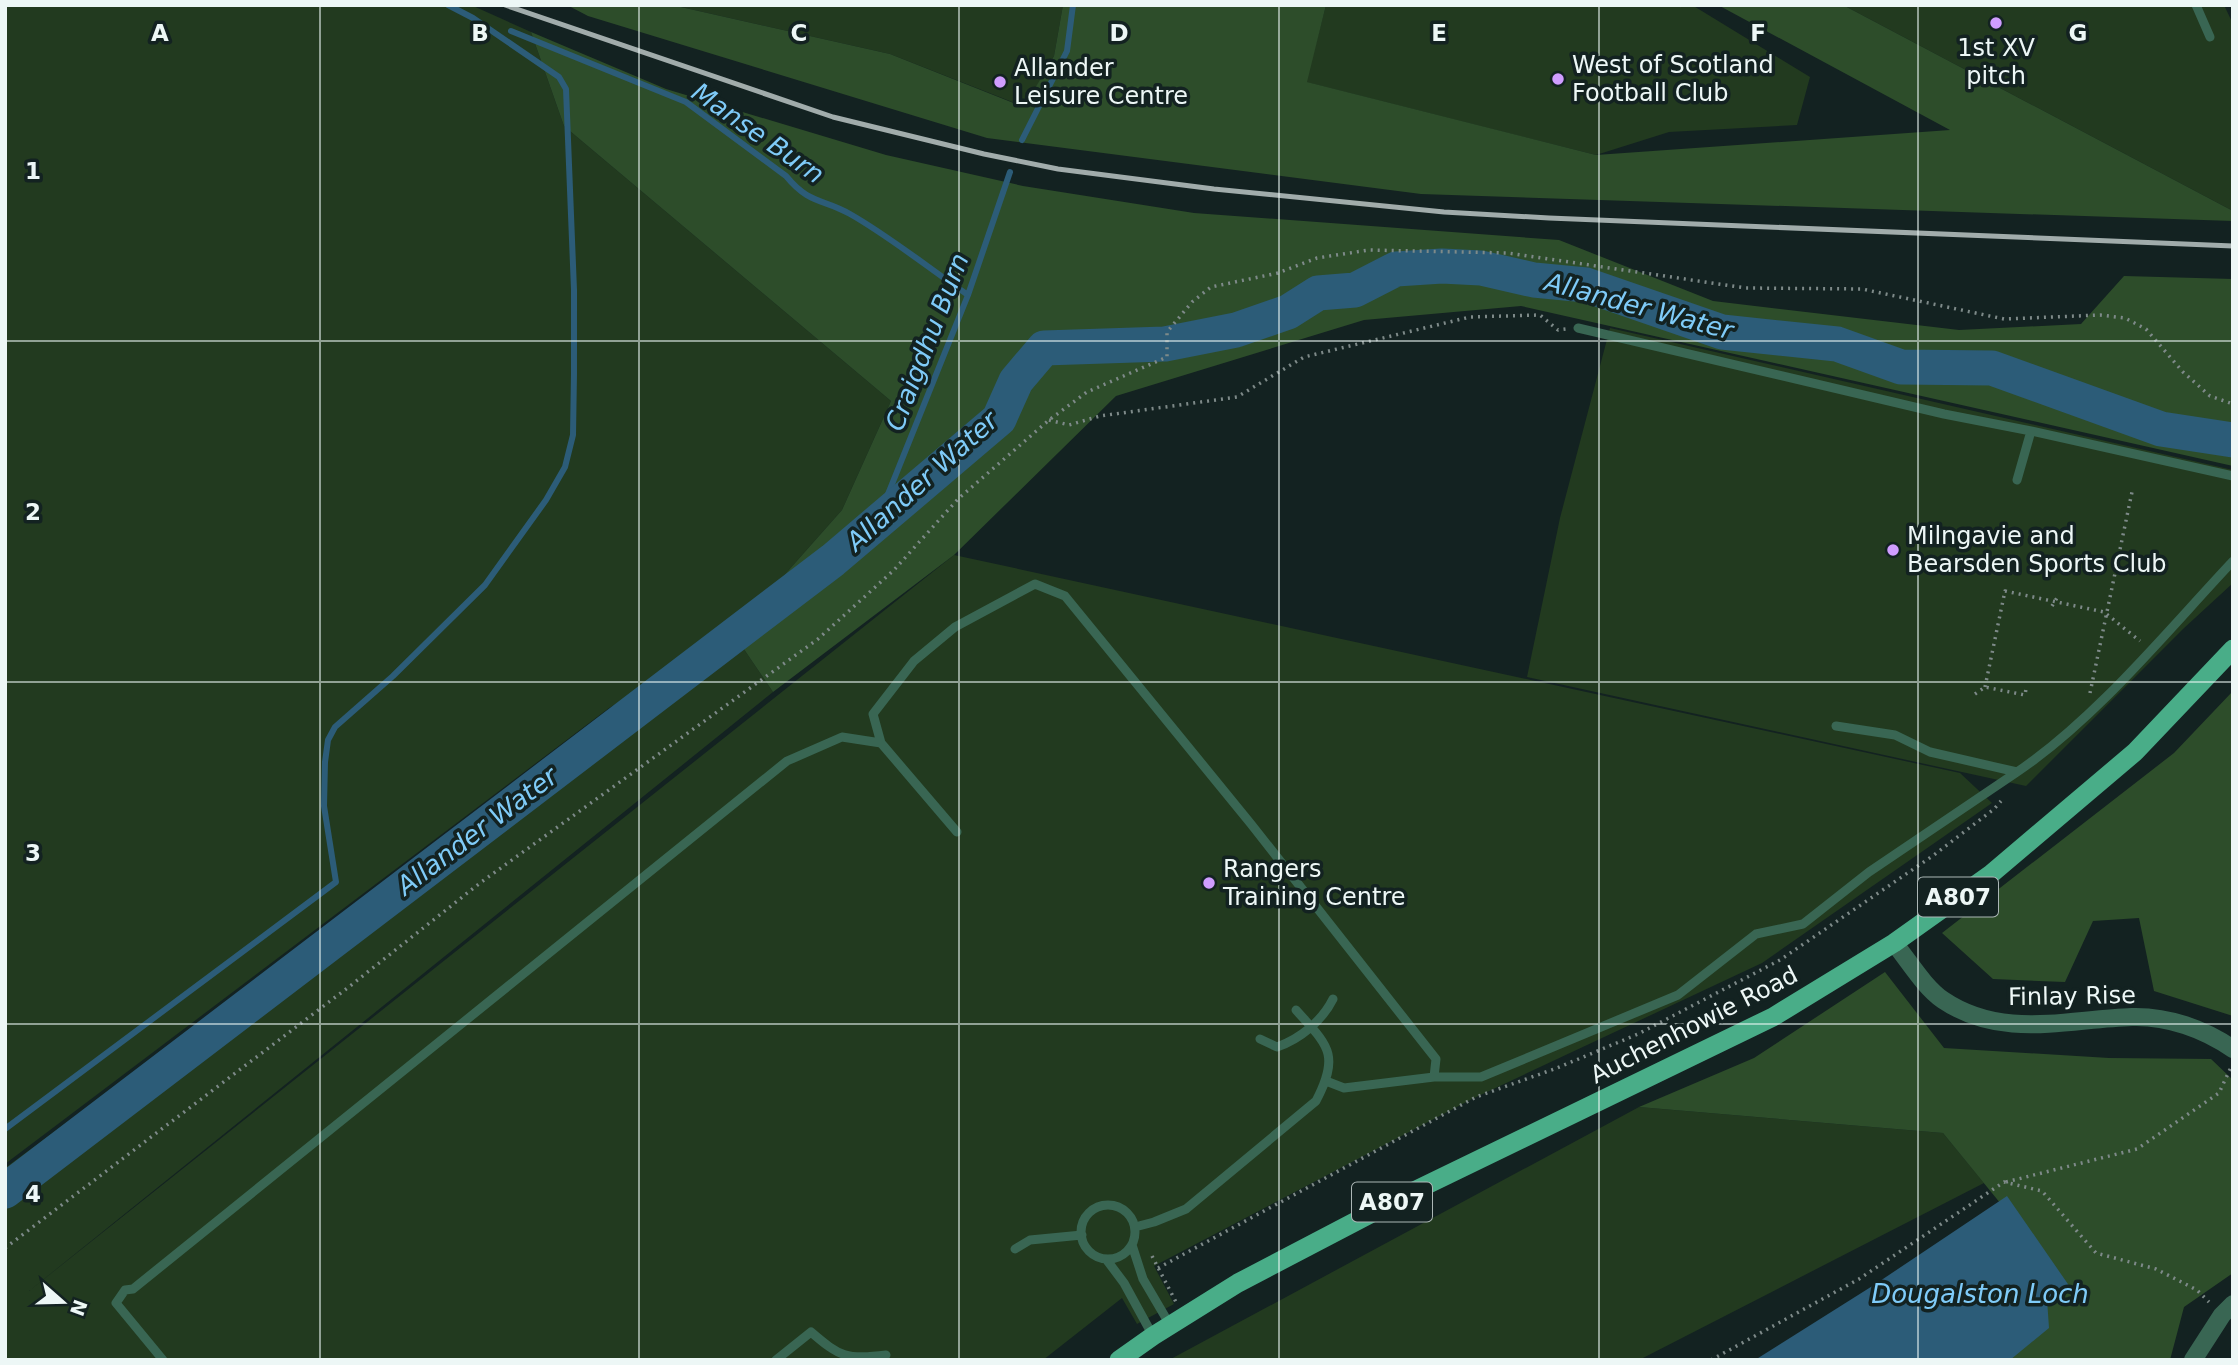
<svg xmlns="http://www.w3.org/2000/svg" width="2238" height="1365" font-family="'DejaVu Sans',sans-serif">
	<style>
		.green { fill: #223a1f }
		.forest { fill: #2d4d2a }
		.water { fill: #2c5c78 }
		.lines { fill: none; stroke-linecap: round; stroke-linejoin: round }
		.stream { stroke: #2c5c78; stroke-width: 6 }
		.river { stroke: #2c5c78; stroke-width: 35 }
		.path { stroke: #7e8a89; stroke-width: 3.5; stroke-dasharray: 2 5; stroke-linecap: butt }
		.service { stroke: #396653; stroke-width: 9 }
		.minor { stroke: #396653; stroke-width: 18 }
		.primary { stroke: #49ad88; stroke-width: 19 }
		.rail { stroke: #a1acab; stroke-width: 5 }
		.grid { fill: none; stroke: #edf7f6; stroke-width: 2; stroke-opacity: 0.55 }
		.poi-dot { fill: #d09dff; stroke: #132221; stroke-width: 2.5 }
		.labels { text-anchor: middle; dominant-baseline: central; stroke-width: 7; stroke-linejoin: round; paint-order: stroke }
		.shield { fill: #132221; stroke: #acb7b6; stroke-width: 2 }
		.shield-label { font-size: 23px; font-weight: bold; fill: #edf7f6 }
		.poi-label { font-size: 24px; fill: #edf7f6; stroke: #132221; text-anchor: start }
		.street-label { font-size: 24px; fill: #edf7f6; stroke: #132221 }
		.water-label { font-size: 26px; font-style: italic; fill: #7fcbf8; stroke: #132221 }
		.grid-label { font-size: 23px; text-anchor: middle; font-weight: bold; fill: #edf7f6; stroke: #132221; stroke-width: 7; stroke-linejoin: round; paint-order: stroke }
	</style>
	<rect width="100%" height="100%" fill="#132221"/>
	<path class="green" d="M5,5H471L531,32L564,126L891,401L842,510L733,633L773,692L29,1291L954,555L1960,773L1992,803L1762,963L1472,1099L1154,1266L1174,1304L1137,1324L1122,1298L1043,1360H5V1168L724,639L609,708L5,1164Z
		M672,5H1063L1054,56L1025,107L890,54Z
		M1326,5H1692L1810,77L1797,125L1669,132L1596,155L1306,82Z
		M1843,5H2224L2233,24V211Z
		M1610,328L2233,470V583L2183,629L2026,786L1527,677L1560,518Z
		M1639,1107L1943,1133L1984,1183L1639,1360H1169Z"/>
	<path class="forest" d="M567,5H672L890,54L1024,107L1054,56L1063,5H1326L1307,82L1596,155L1950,130L1718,5H1843L2233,211V221L1421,194L987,138L588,16Z
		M531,32L666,89L886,155L1023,186L1194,213L1559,240L1713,301L1959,330L2081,324L2124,276L2233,279V466L1521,306L1364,320L1116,396L954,555L773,692L733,633L842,510L891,401L564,126Z
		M2233,691V1016L2154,991L2139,918L2093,921L2065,982L1993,979L1942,933L2174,753Z
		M1885,972L1944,1048L2109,1058L2211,1059L2233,1080V1273L2184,1307L2170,1360H1968L2050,1264L1943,1133L1639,1107L1754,1058Z"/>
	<path class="water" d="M2007,1196L2070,1287L2047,1299L2049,1328L2010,1360H1755L1874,1285Z"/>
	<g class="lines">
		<path class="stream" d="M511,31L686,102L786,176C810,205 822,198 850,214C889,236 930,269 968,295
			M1022,140L1067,51L1073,5
			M876,524L968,295L1010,172
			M5,1129L336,882L324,806L325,762L328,740L335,727L393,676L485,585L546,500L565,467L573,435L574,373V290L566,89L559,77L473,18L448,5"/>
		<path class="river" d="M5,1191L833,560L999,419L1016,381L1044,348L1165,344L1236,330L1288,312L1318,293L1355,290L1396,269L1442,266L1481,268L1534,280L1586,285L1722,332L1837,344L1901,367L1992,368L2161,429L2233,440"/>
		<path class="path" d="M1681,5L1682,6
			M1049,420L1069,425L1100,416L1237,397L1304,357L1470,317L1540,315L1558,330L1566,329
			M2052,606L2058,596
			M1985,687L2005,591L2104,612L2140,641
			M2090,693L2132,492H2130
			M1975,694L1985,687L2025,695L2026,689
			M2006,1182L2137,1149L2219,1093L2232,1065
			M5,1248L350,986L480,883L818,639L894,570L958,499L1049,420L1087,392L1167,357V332L1192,302L1211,287L1278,273L1317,258L1369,250L1508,253L1746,288L1862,289L2004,319L2100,315L2125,318L2146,329L2183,372L2210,396L2233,404
			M1152,1256L1176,1302
			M1158,1268L1476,1097L1557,1068L1638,1034L1780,960L1934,855L1994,809L2001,801
			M1711,1360L1859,1279L2004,1182L2042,1191L2096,1253L2156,1269L2197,1290L2209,1302"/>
		<path class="service" d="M2196,5L2210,37
			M1578,328L1944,414L2031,431
			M2017,480L2031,431L2233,476
			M1836,726L1895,735L1930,752L2017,772C2096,719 2168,630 2233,561
			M881,743L957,832
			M1260,1039L1277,1047C1300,1039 1322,1021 1333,999
			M1326,1081L1344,1088L1434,1077H1481L1678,995L1756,934L1803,924L1869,872L2017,772
			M1081 1232a27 27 0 1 1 54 0a27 27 0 1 1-54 0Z
			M1135,1227L1154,1222L1186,1209L1316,1101C1341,1053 1327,1045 1296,1010
			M1132,1245L1143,1279L1170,1325
			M1015,1249L1030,1240L1082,1235
			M1106,1259L1124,1283L1153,1336
			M163,1360L116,1303L125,1290L133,1289L787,761L842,737L881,743L873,714L914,661L955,627L1035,584L1065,596L1251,824L1436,1059L1434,1077
			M776,1360L811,1332C840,1357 847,1360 886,1355"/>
		<path class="minor" d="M1894,943C1909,961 1924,987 1943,1000C2002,1040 2067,1019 2132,1017C2168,1016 2204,1029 2233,1049
			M2193,1360L2222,1315L2233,1304"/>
		<path class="primary" d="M1119,1360L1153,1336L1238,1283L1412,1192L1773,1017L1894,943L1991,874L2135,752L2233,649"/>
		<path class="rail" d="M505,5L833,117L984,154L1058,169L1214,189L1444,212L1549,218L2233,246"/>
	</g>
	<path class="grid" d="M320,5V1360M639,5V1360M959,5V1360M1279,5V1360M1599,5V1360M1918,5V1360M5,341H2233M5,682H2233M5,1024H2233"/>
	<g class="poi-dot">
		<circle cx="1996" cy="23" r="7"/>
		<circle cx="1558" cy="79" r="7"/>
		<circle cx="1000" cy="82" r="7"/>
		<circle cx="1893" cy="550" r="7"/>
		<circle cx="1209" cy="883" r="7"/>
	</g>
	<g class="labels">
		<g class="shield">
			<rect x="1918" y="877.5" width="80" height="39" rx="5"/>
			<rect x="1352" y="1182.5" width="80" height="39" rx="5"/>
		</g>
		<g class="shield-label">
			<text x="1958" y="897">A807</text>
			<text x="1392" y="1202">A807</text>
		</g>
		<g class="poi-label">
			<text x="1996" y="48" text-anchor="middle">1st XV<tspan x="1996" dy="28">pitch</tspan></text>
			<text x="1572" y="65">West of Scotland<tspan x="1572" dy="28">Football Club</tspan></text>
			<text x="1014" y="68">Allander<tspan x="1014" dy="28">Leisure Centre</tspan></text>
			<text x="1907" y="536">Milngavie and<tspan x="1907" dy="28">Bearsden Sports Club</tspan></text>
			<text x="1223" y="869">Rangers<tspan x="1223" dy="28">Training Centre</tspan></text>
		</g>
		<g class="street-label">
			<text transform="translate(2072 996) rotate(-1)">Finlay Rise</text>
			<text transform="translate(1694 1025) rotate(-27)">Auchenhowie Road</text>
		</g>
		<g class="water-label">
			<text transform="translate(758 133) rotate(35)">Manse Burn</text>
			<text transform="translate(1639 306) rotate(15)">Allander Water</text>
			<text transform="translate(927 342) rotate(-69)">Craigdhu Burn</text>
			<text transform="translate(922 481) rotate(-42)">Allander Water</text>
			<text transform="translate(477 831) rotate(-37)">Allander Water</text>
			<text x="1980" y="1294">Dougalston Loch</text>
		</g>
	</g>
	<g class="grid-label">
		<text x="160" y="41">A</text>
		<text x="480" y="41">B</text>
		<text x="799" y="41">C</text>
		<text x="1119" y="41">D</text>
		<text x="1439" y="41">E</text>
		<text x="1758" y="41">F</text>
		<text x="2078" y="41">G</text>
		<text x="33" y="179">1</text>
		<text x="33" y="520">2</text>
		<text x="33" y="861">3</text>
		<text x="33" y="1202">4</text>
	</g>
	<rect width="2238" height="1365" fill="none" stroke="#edf7f6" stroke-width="14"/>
	<g transform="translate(63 1302) rotate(110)" stroke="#132221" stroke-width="5" paint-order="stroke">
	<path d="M0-5L12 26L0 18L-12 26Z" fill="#edf7f6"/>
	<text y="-10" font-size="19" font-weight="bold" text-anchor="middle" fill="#edf7f6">N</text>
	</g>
</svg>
